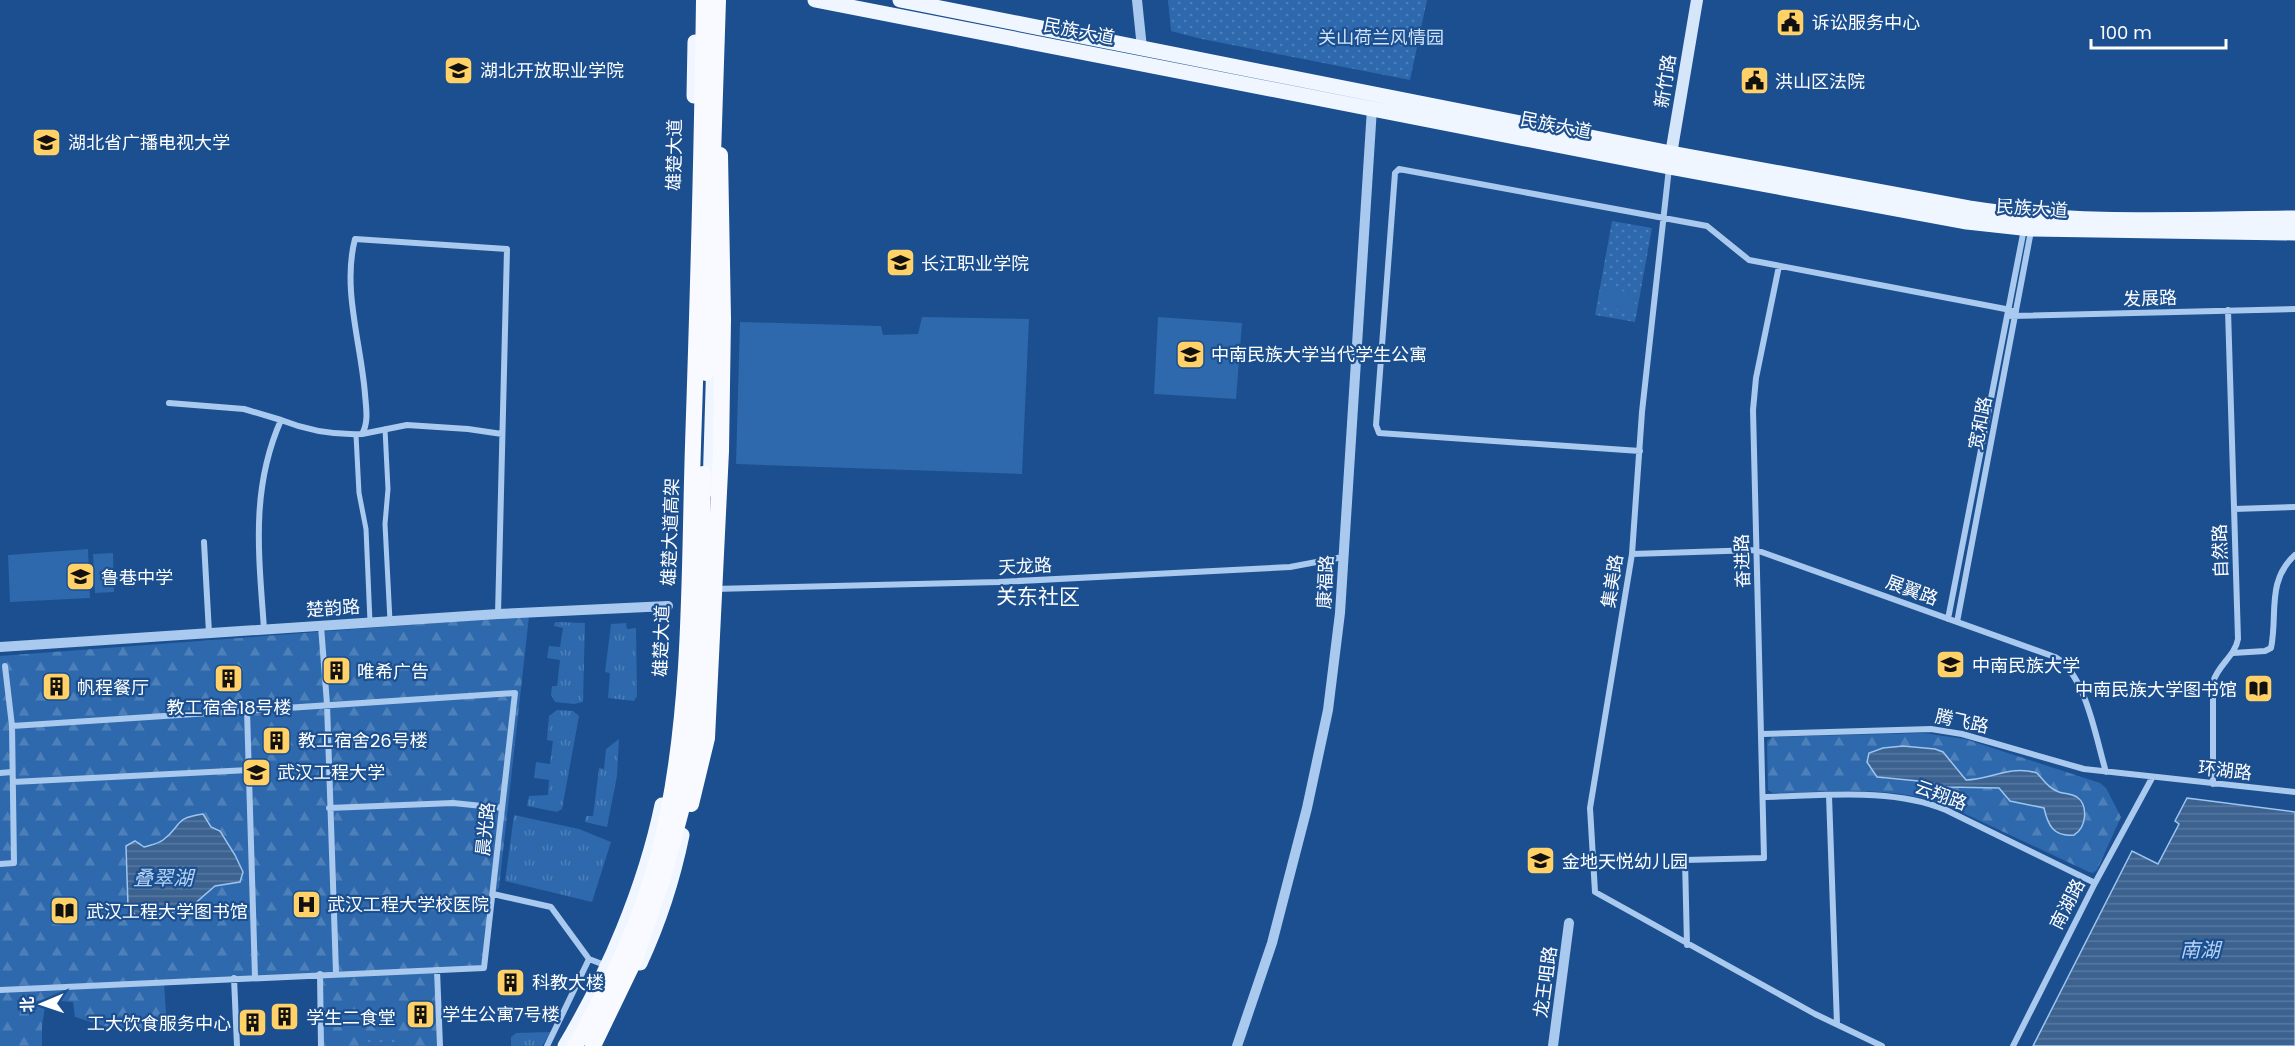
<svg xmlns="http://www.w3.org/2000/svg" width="2295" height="1046" font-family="Poppins,'Noto Sans SC',sans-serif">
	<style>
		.grass { fill: url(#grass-tufts) }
		.forest { fill: url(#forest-firs); fill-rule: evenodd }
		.park { fill: url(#park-dots) }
		.pitch { fill: #2e69ad }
		.water { fill: url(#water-rules); stroke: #9cc4f0; stroke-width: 1.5 }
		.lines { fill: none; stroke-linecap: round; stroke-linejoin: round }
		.pedestrian { stroke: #a9c9ee; stroke-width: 5 }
		.minor { stroke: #a9c9ee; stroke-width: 6 }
		.tertiary { stroke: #a9c9ee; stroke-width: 10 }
		.secondary { stroke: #d6e6fa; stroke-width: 12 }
		.primary { stroke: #f0f6ff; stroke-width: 15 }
		.trunk { stroke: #f8faff; stroke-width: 16 }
		.trunk-bridge { stroke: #f8faff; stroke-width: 16 }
		.labels { text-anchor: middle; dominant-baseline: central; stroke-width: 4.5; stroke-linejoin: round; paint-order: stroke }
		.poi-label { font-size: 18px; fill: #fff; stroke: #1b4f8f; text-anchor: start }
		.street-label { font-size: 18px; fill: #fff; stroke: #1b4f8f }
		.park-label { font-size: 18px; fill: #cfe3fa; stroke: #1b4f8f }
		.water-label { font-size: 20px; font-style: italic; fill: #b5d3f5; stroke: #1b4f8f }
		.quarter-label { font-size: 21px; fill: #fff; stroke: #1b4f8f }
	</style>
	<defs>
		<pattern id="grass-tufts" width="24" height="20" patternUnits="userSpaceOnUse" patternTransform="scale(1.5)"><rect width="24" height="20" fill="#2e69ad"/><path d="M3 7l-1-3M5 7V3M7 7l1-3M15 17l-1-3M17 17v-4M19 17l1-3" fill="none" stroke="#4d80b9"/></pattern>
		<pattern id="forest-firs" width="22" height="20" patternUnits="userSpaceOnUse" patternTransform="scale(1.5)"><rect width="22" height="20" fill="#2e69ad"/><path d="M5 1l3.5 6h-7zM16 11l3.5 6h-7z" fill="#4d80b9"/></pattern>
		<pattern id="park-dots" width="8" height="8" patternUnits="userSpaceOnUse" patternTransform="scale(1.5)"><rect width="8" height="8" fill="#2e69ad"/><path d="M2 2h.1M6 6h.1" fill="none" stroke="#4d80b9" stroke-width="1.8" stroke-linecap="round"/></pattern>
		<pattern id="water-rules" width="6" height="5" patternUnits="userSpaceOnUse" patternTransform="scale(1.5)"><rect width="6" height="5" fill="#3c6290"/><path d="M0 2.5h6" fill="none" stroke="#597aa1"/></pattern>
	</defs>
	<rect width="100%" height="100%" fill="#1b4f8f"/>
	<path class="grass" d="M555,622L585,623L583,702L574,704L555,702L551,695L552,686H557L560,660L547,658L549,646L560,647L563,628L554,626Z
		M626,623L627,629L636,628L637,696L634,701L608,698L610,673L605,672L611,624Z
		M557,710L573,711L579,716L562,809L557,812L527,806L529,796L548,795L549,780L534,778L536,762L550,764L553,741L547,740L549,716Z
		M619,739L617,776L607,827L585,822L586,816H593L599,768L604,769L606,749Z
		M514,815L579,829L611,842L592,902L505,881Z
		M551,1032L542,1046H511V1037L516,1033Z"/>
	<path class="forest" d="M529,616L499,888L493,894L484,968L437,970L440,1046H321L320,974L164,982L167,1028L120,1031L75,1017L73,1002L46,1000L42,1026V1046H0V656Z
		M1923,733L1965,739L2100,783L2106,788L2121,817L2097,870L2093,873L2089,872L1944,804C1889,785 1830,792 1773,793L1768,790L1767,741L1772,737ZM1903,746L1935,749L1943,752L1966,780L1992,776L2013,770L2033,771C2047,779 2049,792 2068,794L2077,834C2058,840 2047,826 2044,808L2010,801L1999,788H1965L1912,780L1884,779L1872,751L1883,748Z"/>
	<path class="park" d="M1168,0H1427L1410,80L1202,39L1171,31Z
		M1612,221L1652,228L1635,322L1595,315Z
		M401,1036V1046H361L360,1037Z"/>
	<path class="pitch" d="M1603,287L1637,294L1633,313L1599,306Z
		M922,317L1029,319L1022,474L736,464L740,322L881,326L883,335L918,334Z
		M1158,317L1242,323L1236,399L1154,394Z
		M88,549L90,598L10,602L8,555Z
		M113,553L114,592L95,593L93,554Z"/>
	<path class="water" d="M1903,746L1935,749L1943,752L1966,780C1991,779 2012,765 2037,773C2044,781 2051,791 2063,793C2068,794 2072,794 2077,797C2089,806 2086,828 2074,835C2054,837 2048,826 2044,808L2010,801L1999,788L1946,787L1929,782L1877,777L1867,762L1869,753L1883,748Z
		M2187,798L2295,812V1046H2033L2132,851L2158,864L2179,824L2175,821Z
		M203,814L211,827L220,831L235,855L243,872L240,882L215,886L193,905L167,914L136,916L128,906L126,846L135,841L144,847C150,845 158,844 163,840C182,826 173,818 203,814Z"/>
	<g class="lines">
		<path class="pedestrian" d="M385,429L388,489L385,524L390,621
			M356,435L359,493L366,529L370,622"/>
		<path class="minor" d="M1669,168L1642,412L1632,554L1590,808L1595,892L1815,1014L1882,1046
			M2011,316L2295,309
			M169,403L244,409L281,420
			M362,434L407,425L468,429L502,434
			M1640,451L1379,433L1376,425L1395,173L1399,169L1707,226L1749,260L2016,311
			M2234,509L2295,507
			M204,542L209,633
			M1632,554L1756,550L2055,657C2086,674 2096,739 2106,772
			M714,589L999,582L1290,567L1343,557
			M1948,619L2024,229
			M1957,622L2031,231
			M321,626L327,704L336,973
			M264,629C259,556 250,490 281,420C306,430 335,435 362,434C369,422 366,408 365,394C361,343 342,289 355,239L507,249L498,614
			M2233,653L2265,651L2271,648C2278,615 2266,581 2295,555
			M247,710L255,977
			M1762,734L1931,729L1962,734L2084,769L2295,792
			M0,773L12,772
			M13,782L249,770
			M2213,784V682C2218,665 2235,656 2238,639L2228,310
			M1829,795L1837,1024
			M1763,797C1821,796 1892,787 1946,810L2095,883
			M329,808L453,803L502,808
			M0,864L14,863L12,726L5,666
			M493,894L551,907L589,959L602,964
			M1687,945L1685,860L1764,858L1753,410L1756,378L1779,266
			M437,970L440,1046
			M320,974L321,1046
			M234,978L237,1046
			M0,990L484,968L515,693L12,726
			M547,1046L589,959
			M2013,1046L2095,883L2152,778"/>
		<path class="tertiary" d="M1137,0L1142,48
			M0,647L498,614L668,606
			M1237,1046L1272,943L1307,808L1328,710L1340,613L1372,108
			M1553,1046L1569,923"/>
		<path class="secondary" d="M1670,160L1697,0"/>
		<path class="primary" d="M815,0L1669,167L1967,222L2031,229L2295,233
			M900,0L1671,153L1969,208C2076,225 2187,219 2295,218
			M694,96L695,42
			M710,489L714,357
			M640,963C659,922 673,879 682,835
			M565,1046C608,974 645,887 662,805"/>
		<path class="trunk" d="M720,155L723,319"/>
		<path class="trunk-bridge" d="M706,373L718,0
			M691,804L707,738L721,451L723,319
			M575,1046C617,975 653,894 668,813C692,692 689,567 693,445C698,297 702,148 704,0
			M593,1046L635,959L664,875L681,811L697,698L703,474"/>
	</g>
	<defs>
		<symbol id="civic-square" viewBox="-11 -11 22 22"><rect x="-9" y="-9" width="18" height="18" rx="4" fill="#ffd166" stroke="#1b4f8f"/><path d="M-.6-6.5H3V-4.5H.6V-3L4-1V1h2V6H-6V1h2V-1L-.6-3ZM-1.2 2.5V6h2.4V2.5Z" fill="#111"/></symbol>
		<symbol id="university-square" viewBox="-11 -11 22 22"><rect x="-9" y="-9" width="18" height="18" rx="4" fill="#ffd166" stroke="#1b4f8f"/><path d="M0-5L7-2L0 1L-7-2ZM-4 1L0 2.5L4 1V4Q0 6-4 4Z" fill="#111"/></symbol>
		<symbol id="school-square" viewBox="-11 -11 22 22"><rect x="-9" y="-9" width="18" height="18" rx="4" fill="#ffd166" stroke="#1b4f8f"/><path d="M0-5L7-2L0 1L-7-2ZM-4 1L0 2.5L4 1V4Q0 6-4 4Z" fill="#111"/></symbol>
		<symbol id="building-square" viewBox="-11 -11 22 22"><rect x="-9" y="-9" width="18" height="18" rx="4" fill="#ffd166" stroke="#1b4f8f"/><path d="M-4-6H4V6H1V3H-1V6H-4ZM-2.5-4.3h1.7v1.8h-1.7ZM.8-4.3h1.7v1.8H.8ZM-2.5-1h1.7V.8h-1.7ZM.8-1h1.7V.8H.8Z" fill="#111"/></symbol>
		<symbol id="library-square" viewBox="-11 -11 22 22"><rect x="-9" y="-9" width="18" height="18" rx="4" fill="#ffd166" stroke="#1b4f8f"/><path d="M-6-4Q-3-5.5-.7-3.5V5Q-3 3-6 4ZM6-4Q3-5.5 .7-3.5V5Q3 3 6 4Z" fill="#111"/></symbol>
		<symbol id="hospital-square" viewBox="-11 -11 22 22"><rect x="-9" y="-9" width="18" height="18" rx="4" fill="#ffd166" stroke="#1b4f8f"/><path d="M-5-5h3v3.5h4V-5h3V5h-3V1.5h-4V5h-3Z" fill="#111"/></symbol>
	</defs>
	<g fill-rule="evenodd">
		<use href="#civic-square" x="1774" y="6" width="33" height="33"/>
		<use href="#university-square" x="442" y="54" width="33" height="33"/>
		<use href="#civic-square" x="1738" y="64" width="33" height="33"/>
		<use href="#university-square" x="30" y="126" width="33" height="33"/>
		<use href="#university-square" x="884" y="246" width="33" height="33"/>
		<use href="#university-square" x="1174" y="338" width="33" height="33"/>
		<use href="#school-square" x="64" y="560" width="33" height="33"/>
		<use href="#university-square" x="1934" y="648" width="33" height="33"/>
		<use href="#building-square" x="320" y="654" width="33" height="33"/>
		<use href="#building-square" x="212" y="662" width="33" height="33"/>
		<use href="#building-square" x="40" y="670" width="33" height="33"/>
		<use href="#library-square" x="2242" y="672" width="33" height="33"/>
		<use href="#building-square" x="260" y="724" width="33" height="33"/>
		<use href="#university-square" x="240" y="756" width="33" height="33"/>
		<use href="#school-square" x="1524" y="844" width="33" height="33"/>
		<use href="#hospital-square" x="290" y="888" width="33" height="33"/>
		<use href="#library-square" x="48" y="894" width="33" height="33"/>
		<use href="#building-square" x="494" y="966" width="33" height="33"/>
		<use href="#building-square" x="404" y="998" width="33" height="33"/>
		<use href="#building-square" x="268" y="1000" width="33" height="33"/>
		<use href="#building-square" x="236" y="1006" width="33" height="33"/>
	</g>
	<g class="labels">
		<g class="poi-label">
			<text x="1812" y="22">诉讼服务中心</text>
			<text x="480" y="70">湖北开放职业学院</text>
			<text x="1775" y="81">洪山区法院</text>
			<text x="68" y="142">湖北省广播电视大学</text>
			<text x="921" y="263">长江职业学院</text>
			<text x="1211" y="354">中南民族大学当代学生公寓</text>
			<text x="101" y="577">鲁巷中学</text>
			<text x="1972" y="665">中南民族大学</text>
			<text x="357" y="671">唯希广告</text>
			<text x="77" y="687">帆程餐厅</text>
			<text x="2237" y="689" text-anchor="end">中南民族大学图书馆</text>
			<text x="229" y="707" text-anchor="middle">教工宿舍18号楼</text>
			<text x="298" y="740">教工宿舍26号楼</text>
			<text x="277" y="772">武汉工程大学</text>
			<text x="1562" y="861">金地天悦幼儿园</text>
			<text x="327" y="904">武汉工程大学校医院</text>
			<text x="86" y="911">武汉工程大学图书馆</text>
			<text x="532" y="982">科教大楼</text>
			<text x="442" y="1014">学生公寓7号楼</text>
			<text x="306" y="1017">学生二食堂</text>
			<text x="231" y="1023" text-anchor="end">工大饮食服务中心</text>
		</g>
		<g class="street-label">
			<text transform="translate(1079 31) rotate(11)">民族大道</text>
			<text transform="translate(1665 81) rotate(-81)">新竹路</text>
			<text transform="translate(1556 125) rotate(11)">民族大道</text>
			<text transform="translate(674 155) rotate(-89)">雄楚大道</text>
			<text transform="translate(2032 208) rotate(4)">民族大道</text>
			<text transform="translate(2150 298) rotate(-2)">发展路</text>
			<text transform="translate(1980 423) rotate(-79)">宽和路</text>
			<text transform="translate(670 532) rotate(-88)">雄楚大道高架</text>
			<text transform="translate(2220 551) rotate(-92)">自然路</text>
			<text transform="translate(1742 561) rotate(-92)">奋进路</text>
			<text transform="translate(1025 566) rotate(-3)">天龙路</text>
			<text transform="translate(1612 581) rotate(-81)">集美路</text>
			<text transform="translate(1325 582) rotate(-87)">康福路</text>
			<text transform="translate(1912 590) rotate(20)">展翼路</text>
			<text transform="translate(333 608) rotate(-4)">楚韵路</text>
			<text transform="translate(661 641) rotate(-88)">雄楚大道</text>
			<text transform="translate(1962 721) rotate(12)">腾飞路</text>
			<text transform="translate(2225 770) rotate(6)">环湖路</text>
			<text transform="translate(1941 795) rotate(20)">云翔路</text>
			<text transform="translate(485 829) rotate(-84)">晨光路</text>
			<text transform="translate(2067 904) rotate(-63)">南湖路</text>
			<text transform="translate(1545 982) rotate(-82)">龙王咀路</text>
		</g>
		<g class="park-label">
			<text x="1381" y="37">关山荷兰风情园</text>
		</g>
		<g class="water-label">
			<text x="163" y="878">叠翠湖</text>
			<text x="2200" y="950">南湖</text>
		</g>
		<g class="quarter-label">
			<text x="1038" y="596">关东社区</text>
		</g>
	</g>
	<g transform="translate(42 1004) rotate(268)" stroke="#1b4f8f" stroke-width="4.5" paint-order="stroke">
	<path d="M0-4.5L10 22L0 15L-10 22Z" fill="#ffffff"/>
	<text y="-9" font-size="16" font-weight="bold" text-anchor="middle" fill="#ffffff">北</text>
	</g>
	<path d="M2091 39v9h135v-9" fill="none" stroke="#ffffff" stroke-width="3"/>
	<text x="2100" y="39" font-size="18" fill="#ffffff" stroke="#1b4f8f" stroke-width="4.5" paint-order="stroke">100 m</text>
</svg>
